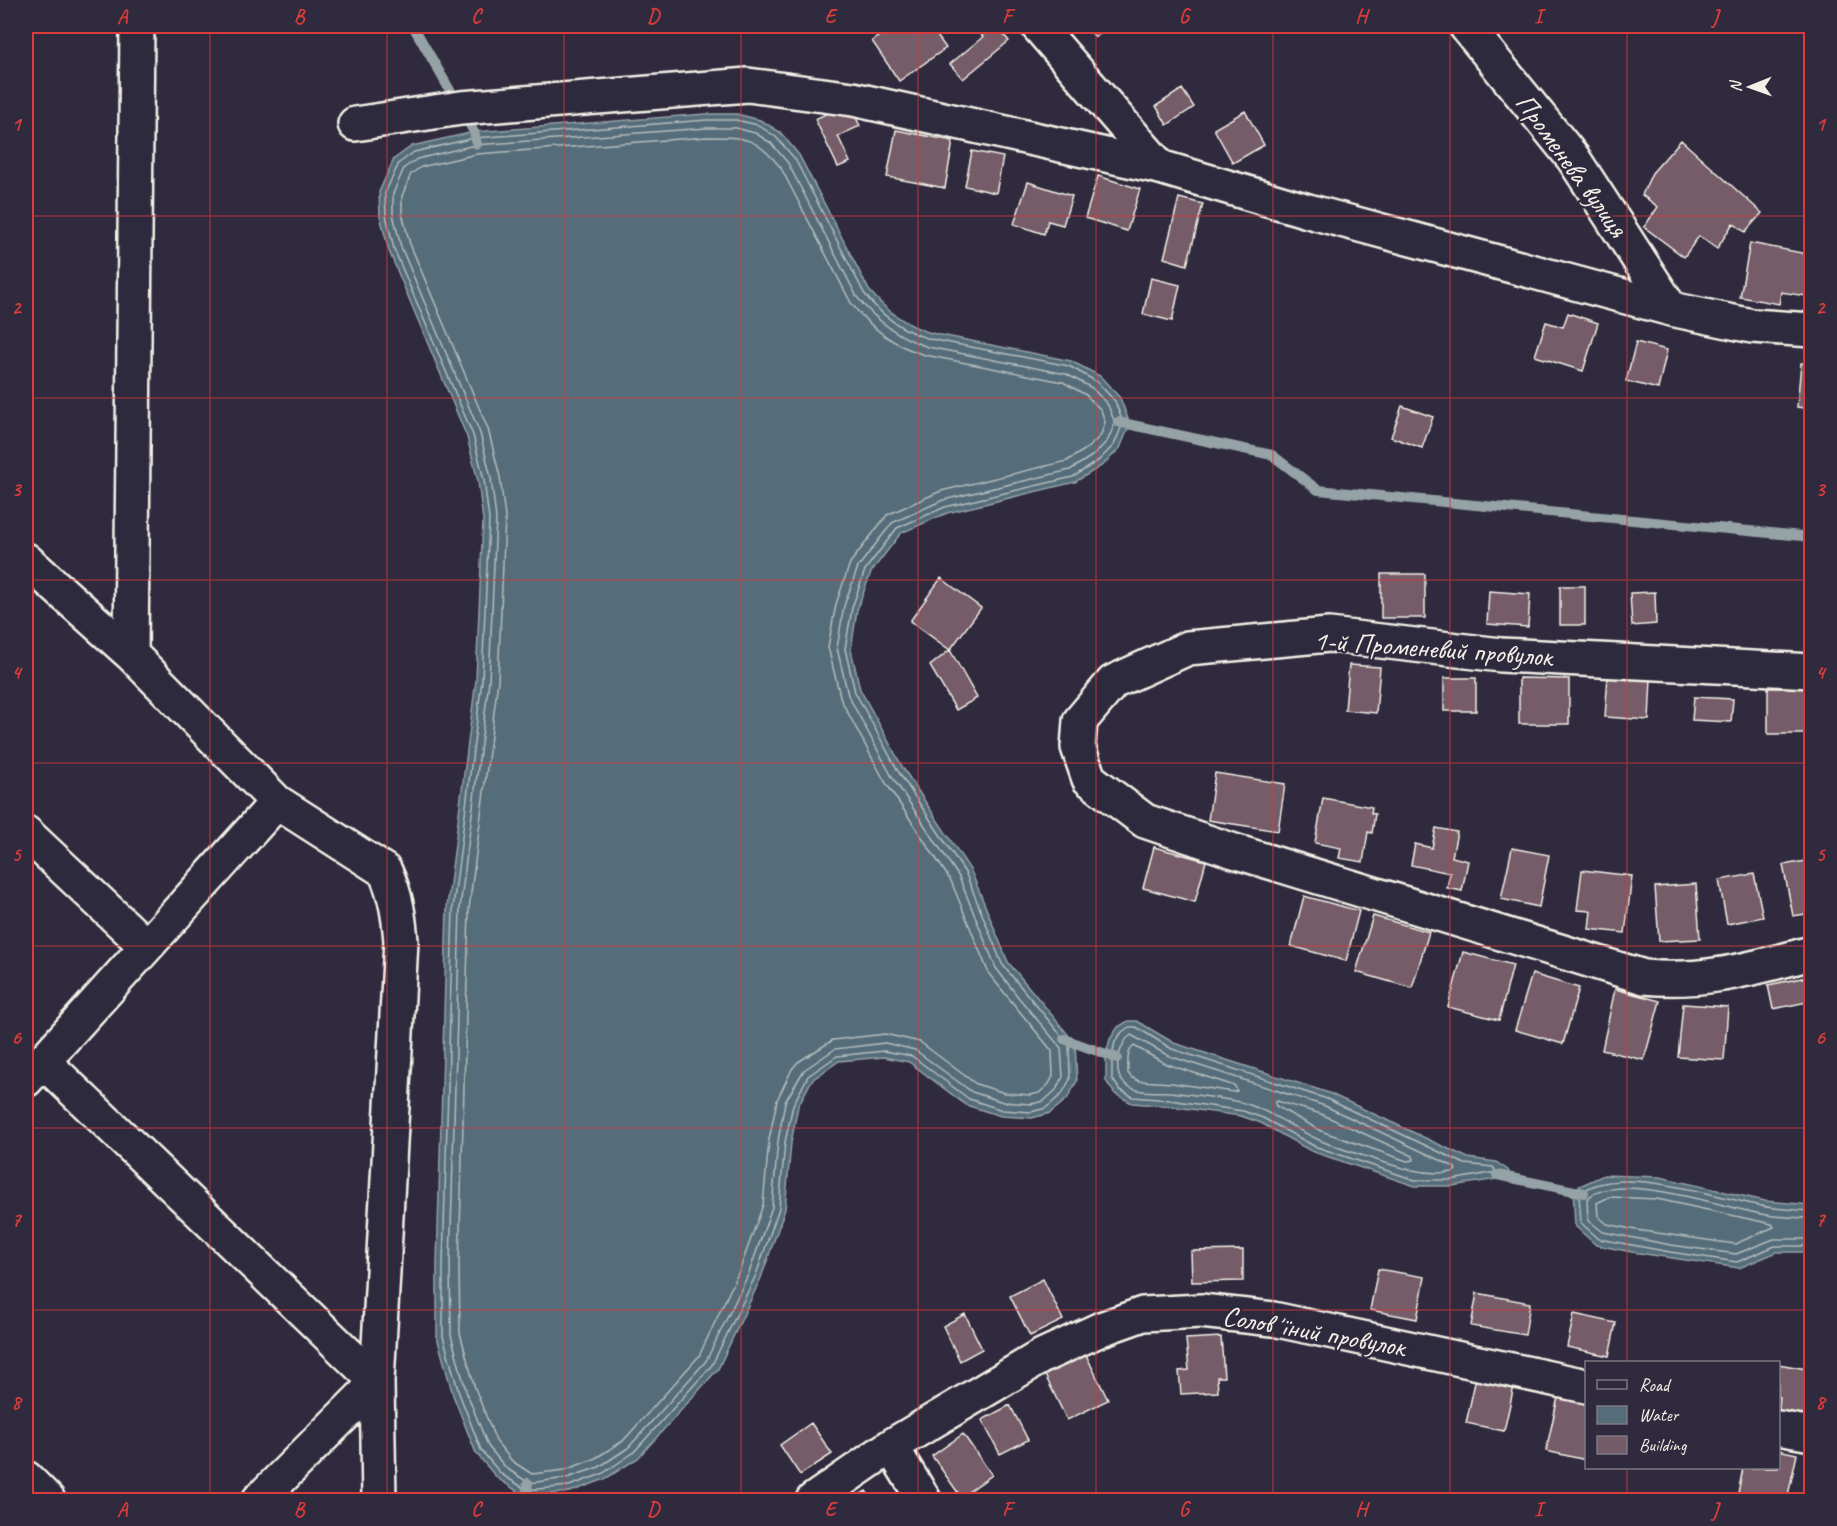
<svg xmlns="http://www.w3.org/2000/svg" width="1837" height="1526" font-family="Caveat,sans-serif">
	<style>
		.water { fill: #556d7a; stroke: #95a2a6; stroke-width: 1.5 }
		.lines { fill: none; stroke-linecap: round; stroke-linejoin: round }
		.shore { stroke: #b4bcbc; stroke-width: 1.5 }
		.stream { stroke: #95a2a6; stroke-width: 10 }
		.building { fill: #745b67; stroke: #f4f1e8; stroke-width: 1.5 }
		.minor-casing { stroke: #f4f1e8; stroke-width: 38 }
		.minor { stroke: #2f2a3d; stroke-width: 33 }
		.grid { fill: none; stroke: #d93c3b; stroke-width: 1.5; stroke-opacity: 0.55 }
		.labels { text-anchor: middle; dominant-baseline: central; stroke-width: 4.5; stroke-linejoin: round; paint-order: stroke }
		.street-label { font-size: 28px; fill: #f4f1e8; stroke: #2f2a3d }
		.neatline { fill: none; stroke: #d93c3b; stroke-width: 2 }
		.grid-label { font-size: 20px; text-anchor: middle; font-weight: bold; fill: #d93c3b }
	</style>
	<rect width="100%" height="100%" fill="#2f2a3d"/>
	<filter id="ink" filterUnits="userSpaceOnUse"><feTurbulence type="fractalNoise" baseFrequency=".0167" numOctaves="2"/><feDisplacementMap in="SourceGraphic" scale="12" xChannelSelector="R" yChannelSelector="G"/><feConvolveMatrix kernelMatrix="1 2 1 2 8 2 1 2 1" color-interpolation-filters="sRGB"/></filter>
	<g filter="url(#ink)">
		<path class="water" d="M706,114H737L760,120L780,132L799,155L869,290C886,311 905,325 931,333L1071,361L1100,376L1120,398L1130,424L1120,448L1103,465L1075,482L947,513L901,533L871,572L857,610L851,650L860,689L903,768L971,871L1008,962L1075,1043L1077,1081L1067,1099L1050,1113L1032,1118L1001,1116L966,1105L909,1062L884,1057L839,1061L812,1080L798,1106L791,1143L785,1209L761,1278L718,1369L638,1458L605,1479L570,1492L526,1497L497,1478L476,1453L453,1395L437,1337V1265L447,907L476,680L483,520L478,481L467,437L389,251L380,216L379,192L394,159L412,146L474,132Z
			M1128,1021H1137L1174,1043L1329,1093L1468,1158L1496,1162L1508,1170L1511,1177L1452,1186H1415L1311,1151L1261,1123L1241,1116L1169,1106L1132,1103L1115,1094L1106,1081V1054L1110,1039L1118,1027Z
			M1604,1175L1660,1177L1765,1201L1811,1205V1252H1777L1739,1268L1632,1252L1596,1245L1575,1226L1573,1189Z"/>
		<g class="lines">
			<path class="shore" d="M707,120H736L758,125L776,137L795,159L864,293C881,316 902,331 930,339L1069,366L1097,382L1115,401L1123,423L1114,445L1099,460L1073,477L945,507L897,528L865,570L852,608L845,649L855,692L898,771L966,874L1002,964L1069,1045L1070,1079L1062,1094L1046,1108L1031,1112L1002,1110L969,1099L912,1056L884,1051L837,1056L808,1076L793,1105L785,1142L779,1208L756,1275L712,1365L633,1453L602,1474L569,1486L527,1490L501,1474L481,1450L459,1393L443,1336V1265L453,908L482,680L489,519L484,480L473,435L394,249L386,215L385,193L399,163L414,152L474,138Z
				M707,128H736L755,133L771,143L788,163L857,297C876,321 898,337 928,347L1066,374L1092,388L1108,405L1115,423L1108,440L1095,454L1070,470L943,500L892,523L858,567L844,606L837,648L848,695L891,775L959,877L996,968L1019,998L1061,1048L1063,1077L1056,1090L1044,1101L1031,1104L1003,1102L972,1092L915,1050L885,1043L835,1049L804,1070L785,1102L778,1141L772,1207L749,1273L706,1361L628,1448L599,1467L567,1478L529,1483L506,1468L488,1446L466,1391L451,1335L450,1265L460,908L489,681L496,518L491,478L480,433L401,247L393,214V194L404,168L417,159L475,145Z
				M707,137C746,137 756,137 781,168L851,303C871,329 894,346 925,355L1063,382L1086,395L1101,410L1105,422L1101,435L1089,447L1067,461L941,491L887,515L850,563L836,604L828,647L841,700L884,780L951,881L989,974L1052,1051L1053,1076L1049,1084L1039,1093L1030,1095L1005,1093L976,1084L920,1042L885,1034L833,1040L798,1062L792,1069L777,1100L769,1140L763,1205L740,1269L699,1356L623,1441L594,1459L565,1470L532,1474L512,1461L496,1441L475,1388L460,1333L459,1265L469,909L498,681L505,517L500,477L488,429L410,244L402,213V196L411,174L421,167L477,154Z
				M1129,1027H1136L1172,1049L1327,1099L1465,1164L1493,1167L1496,1172L1451,1180H1415L1314,1146L1263,1118L1243,1111L1170,1100L1133,1097L1119,1089L1112,1078V1055L1115,1042L1122,1032Z
				M1131,1035L1169,1056L1325,1106L1438,1159L1454,1167L1456,1170L1453,1172C1421,1176 1394,1166 1364,1156C1348,1151 1332,1146 1317,1139C1293,1128 1272,1112 1247,1104C1223,1097 1195,1095 1170,1092C1155,1091 1137,1094 1125,1084C1112,1074 1118,1044 1131,1035Z
				M1134,1046L1166,1064L1235,1086L1237,1091L1234,1092L1172,1083L1139,1081L1131,1077L1128,1073C1128,1064 1126,1052 1134,1046Z
				M1277,1101L1321,1114L1413,1156L1414,1160L1407,1161L1321,1131L1276,1106L1275,1103Z
				M1609,1197L1657,1199L1772,1224L1774,1227L1735,1244L1636,1230L1607,1224L1598,1216L1597,1203Z
				M1812,1211C1795,1210 1777,1209 1761,1206C1720,1198 1611,1161 1579,1195L1581,1223L1599,1239L1670,1252L1737,1262L1775,1246H1812
				M1812,1218C1795,1218 1777,1217 1761,1214C1724,1207 1615,1170 1587,1199L1588,1220L1603,1232L1671,1245L1736,1254L1774,1239H1812"/>
			<path class="stream" d="M413,26L474,132L477,144
				M1118,422L1272,455L1318,490L1812,537
				M1064,1039L1117,1058
				M1497,1175L1584,1193
				M526,1500L528,1483"/>
		</g>
		<path class="building" d="M894,26H930L946,48L899,81L872,41Z
			M987,26H996L1009,41L963,79L950,64L983,37L979,32Z
			M1086,26H1112L1095,37Z
			M1182,89L1194,107L1167,125L1156,106Z
			M849,103L860,126L838,136L850,162L838,167L815,119Z
			M1245,111L1264,145L1233,163L1214,129Z
			M896,130L953,141L945,188L887,177Z
			M1681,140L1762,213L1745,232L1733,223L1717,249L1699,236L1684,257L1644,227L1658,207L1642,195L1652,173Z
			M972,151L1003,157L996,193L965,186Z
			M1098,176L1140,189L1127,231L1085,218Z
			M1028,182L1072,196L1063,225L1048,221L1044,234L1014,224Z
			M1179,198L1203,204L1187,265L1164,258Z
			M1750,243L1812,255V267L1806,296L1781,292L1779,304L1740,297Z
			M1151,278L1180,285L1172,321L1143,314Z
			M1568,313L1598,323L1583,371L1535,356L1546,322L1563,327Z
			M1636,342L1667,350L1658,389L1626,381Z
			M1801,363L1812,364V409L1797,407Z
			M1402,406L1433,417L1422,448L1391,437Z
			M1381,574H1425V618H1381Z
			M941,578L981,608L950,650L910,621Z
			M1560,586H1585V625H1560Z
			M1489,591L1530,594L1528,627L1487,624Z
			M1655,592L1656,624L1632,626L1630,593Z
			M950,650L977,698L956,710L930,666Z
			M1349,665L1380,667L1376,713L1345,710Z
			M1608,675L1651,678L1649,720L1605,717Z
			M1444,678H1476V711H1444Z
			M1519,678L1569,679V724H1519Z
			M1768,688H1807V734H1768Z
			M1694,697L1733,699L1731,722L1692,720Z
			M1215,773L1285,784L1278,831L1208,820Z
			M1323,798L1372,807L1371,813L1375,814L1372,833L1368,832L1363,862L1339,858L1341,848L1315,843Z
			M1436,828L1457,832L1452,857L1468,861L1462,891L1447,888L1450,873L1411,865L1415,844L1432,848Z
			M1154,847L1206,861L1195,902L1143,888Z
			M1512,848L1549,855L1539,907L1501,899Z
			M1812,860V913L1793,916L1783,865Z
			M1582,870L1632,876L1625,933L1589,929L1591,911L1577,910Z
			M1754,874L1763,917L1727,924L1719,880Z
			M1696,884L1700,939L1659,941L1655,887Z
			M1304,896L1359,911L1346,961L1291,946Z
			M1373,916L1429,932L1412,988L1356,972Z
			M1463,952L1513,965L1499,1020L1448,1007Z
			M1532,974L1579,988L1563,1044L1515,1030Z
			M1812,976V1001L1773,1009L1768,985Z
			M1615,989L1660,1001L1644,1060L1602,1050Z
			M1683,1004L1728,1007L1724,1060L1678,1057Z
			M1243,1250V1281L1192,1282L1191,1251Z
			M1378,1269L1425,1277L1417,1319L1370,1310Z
			M1043,1279L1063,1320L1030,1336L1010,1296Z
			M1477,1293L1530,1303L1525,1335L1471,1326Z
			M965,1314L982,1349L960,1361L943,1326Z
			M1574,1314L1616,1323L1609,1356L1567,1347Z
			M1221,1337L1224,1377H1217L1218,1392L1181,1394L1179,1371L1189,1370L1186,1339Z
			M1086,1355L1108,1400L1067,1420L1045,1375Z
			M1778,1364L1812,1370V1412L1806,1411L1804,1422L1778,1417L1780,1397H1778Z
			M1476,1378L1514,1386L1504,1431L1466,1423Z
			M1558,1397L1586,1403V1460L1546,1451Z
			M1010,1405L1028,1440L1000,1454L982,1420Z
			M811,1423L832,1454L800,1475L780,1445Z
			M963,1434L992,1475L961,1497L932,1456Z
			M1778,1450L1797,1454L1787,1500H1769L1738,1493L1743,1468H1778Z
			M866,1491L872,1500H851Z"/>
		<g class="lines">
			<defs>
				<path id="minor" d="M1038,26L1160,167
					M1466,26L1573,158L1671,309
					M355,124L461,108L748,85L853,99L1160,167L1308,211L1671,309L1752,326L1812,330
					M26,560L131,654L277,802L385,871C396,895 399,916 401,941L377,1382L379,1500
					M131,654L137,26
					M1812,671L1501,655L1329,635L1188,648L1113,682L1080,721L1078,747L1089,779L1145,821L1234,851L1644,977C1706,983 1752,968 1812,953
					M26,833L146,946
					M43,1061L377,1382L259,1500
					M26,1080L277,802
					M1778,1428L1812,1434
					M891,1446L924,1500
					M26,1478L48,1500
					M813,1500L891,1446L1042,1356L1101,1329L1143,1314L1201,1311L1273,1319L1586,1386"/>
			</defs>
			<use href="#minor" class="minor-casing"/>
			<use href="#minor" class="minor"/>
		</g>
	</g>
	<path class="grid" d="M210,26V1500M387,26V1500M564,26V1500M741,26V1500M918,26V1500M1096,26V1500M1273,26V1500M1450,26V1500M1627,26V1362M26,216H1812M26,398H1812M26,580H1812M26,763H1812M26,946H1812M26,1128H1812M26,1310H1812M1627,1468V1500"/>
	<g class="labels">
		<g class="street-label">
			<text transform="translate(1572 165) rotate(54)">Променева вулиця</text>
			<text transform="translate(1433 648) rotate(4)">1-й Променевий провулок</text>
			<text transform="translate(1314 1331) rotate(10)">Соловʼїний провулок</text>
		</g>
	</g>
	<rect width="1837" height="1526" fill="none" stroke="#2f2a3d" stroke-width="66"/>
	<rect x="1585" y="1361" width="195" height="108" fill="#2f2a3d" stroke="#7e7a81" stroke-width="1.5"/>
	<rect x="1597" y="1380" width="30" height="9" fill="#2f2a3d" stroke="#7e7a81" stroke-width="1.5"/>
	<text x="1639" y="1391" font-size="18" fill="#f4f1e8">Road</text>
	<rect x="1597" y="1406" width="30" height="18" fill="#556d7a" stroke="#7e7a81" stroke-width="1.5"/>
	<text x="1639" y="1421" font-size="18" fill="#f4f1e8">Water</text>
	<rect x="1597" y="1436" width="30" height="18" fill="#745b67" stroke="#7e7a81" stroke-width="1.5"/>
	<text x="1639" y="1451" font-size="18" fill="#f4f1e8">Building</text>
	<g transform="translate(1750 87) rotate(269)" stroke="#2f2a3d" stroke-width="4.5" paint-order="stroke">
	<path d="M0-4.5L10 22L0 15L-10 22Z" fill="#f4f1e8"/>
	<text y="-9" font-size="16" font-weight="bold" text-anchor="middle" fill="#f4f1e8">N</text>
	</g>
	<rect x="33" y="33" width="1771" height="1460" class="neatline"/>
	<g class="grid-label">
		<text x="122" y="23">A</text>
		<text x="299" y="23">B</text>
		<text x="476" y="23">C</text>
		<text x="653" y="23">D</text>
		<text x="830" y="23">E</text>
		<text x="1007" y="23">F</text>
		<text x="1184" y="23">G</text>
		<text x="1361" y="23">H</text>
		<text x="1538" y="23">I</text>
		<text x="1715" y="23">J</text>
		<text x="16" y="131">1</text>
		<text x="1820" y="131">1</text>
		<text x="16" y="314">2</text>
		<text x="1820" y="314">2</text>
		<text x="16" y="496">3</text>
		<text x="1820" y="496">3</text>
		<text x="16" y="679">4</text>
		<text x="1820" y="679">4</text>
		<text x="16" y="861">5</text>
		<text x="1820" y="861">5</text>
		<text x="16" y="1044">6</text>
		<text x="1820" y="1044">6</text>
		<text x="16" y="1226">7</text>
		<text x="1820" y="1226">7</text>
		<text x="16" y="1409">8</text>
		<text x="1820" y="1409">8</text>
		<text x="122" y="1516">A</text>
		<text x="299" y="1516">B</text>
		<text x="476" y="1516">C</text>
		<text x="653" y="1516">D</text>
		<text x="830" y="1516">E</text>
		<text x="1007" y="1516">F</text>
		<text x="1184" y="1516">G</text>
		<text x="1361" y="1516">H</text>
		<text x="1538" y="1516">I</text>
		<text x="1715" y="1516">J</text>
	</g>
</svg>
